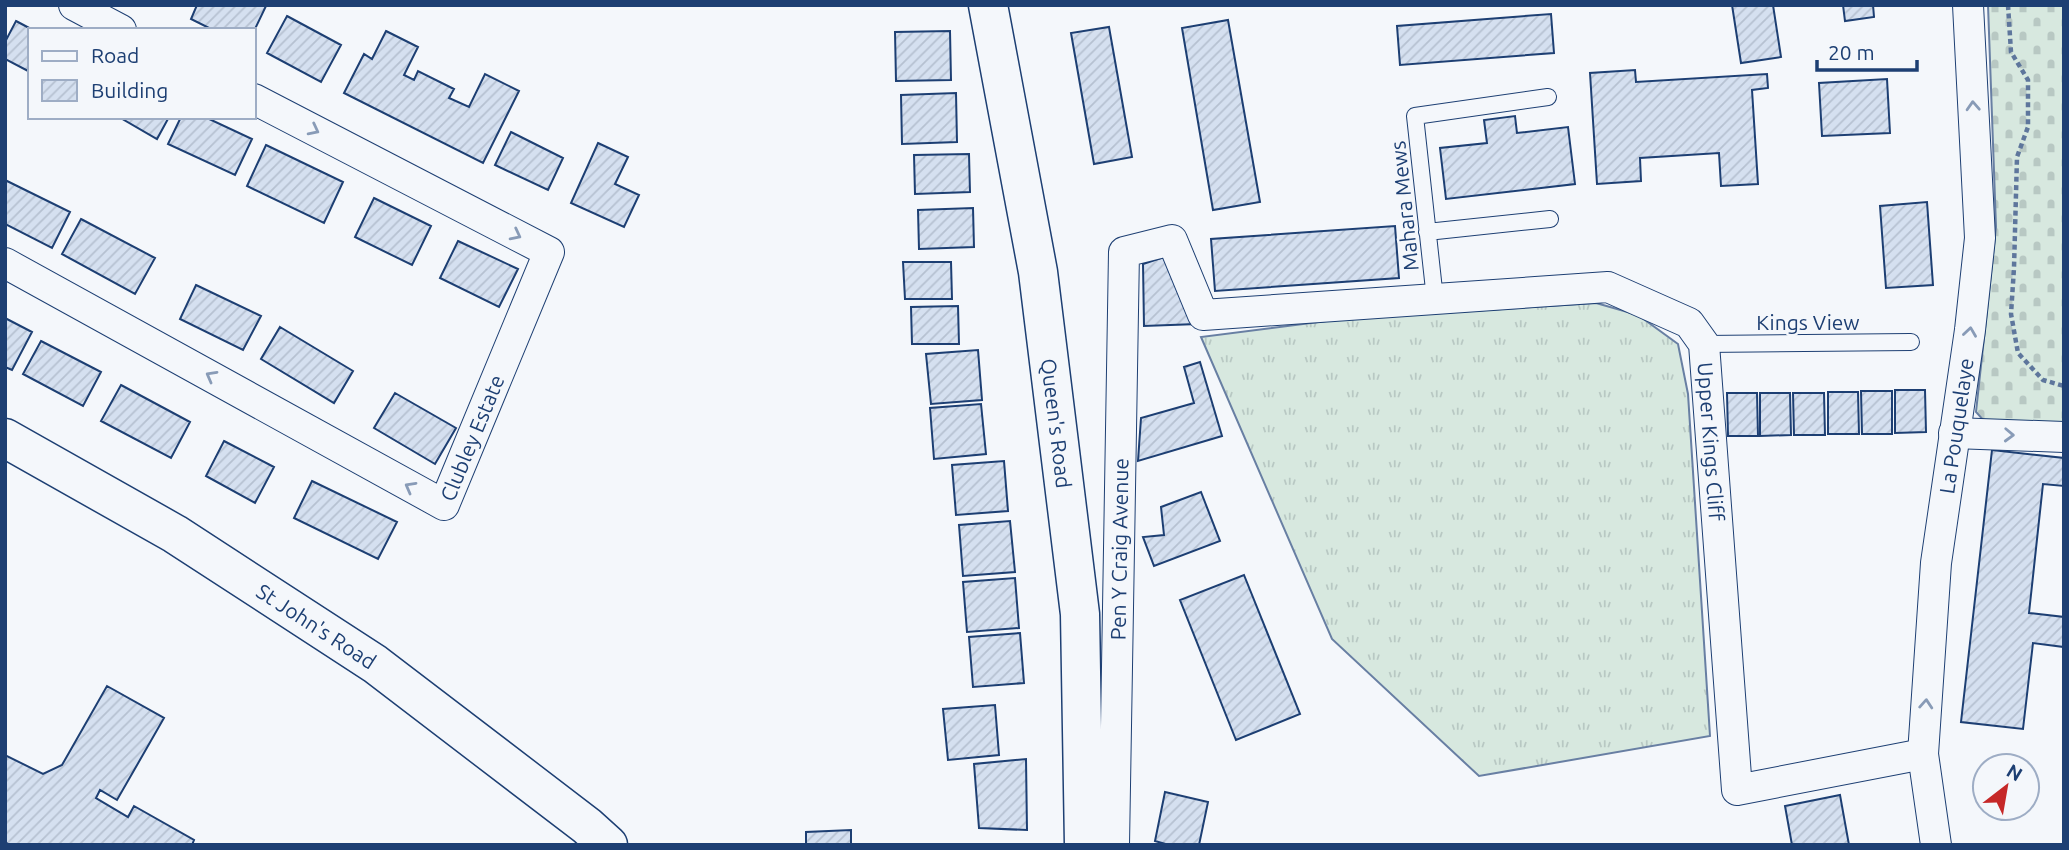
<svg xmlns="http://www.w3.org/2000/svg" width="2069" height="850" font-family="Ubuntu,sans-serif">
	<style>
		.grass { fill: url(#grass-tufts); stroke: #687fa3; stroke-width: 2 }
		.cemetery { fill: url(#cemetery-stones); stroke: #687fa3; stroke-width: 2 }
		.building { fill: url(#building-hatch); stroke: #1d3f73; stroke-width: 2 }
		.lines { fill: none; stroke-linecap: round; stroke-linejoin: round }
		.service-casing { stroke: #1d3f73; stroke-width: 18 }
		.minor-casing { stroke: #1d3f73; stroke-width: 32 }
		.secondary-casing { stroke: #1d3f73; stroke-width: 41 }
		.primary-casing { stroke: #1d3f73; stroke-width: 41 }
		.path { stroke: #5e769c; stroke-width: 4.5; stroke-dasharray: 5 3.5; stroke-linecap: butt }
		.service { stroke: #f4f7fb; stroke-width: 16 }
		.minor { stroke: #f4f7fb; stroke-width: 30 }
		.secondary { stroke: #f4f7fb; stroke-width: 38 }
		.primary { stroke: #f4f7fb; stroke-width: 38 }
		.oneway { stroke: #889bb7 }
		.labels { text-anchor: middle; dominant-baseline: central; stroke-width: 5; stroke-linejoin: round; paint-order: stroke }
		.street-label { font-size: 21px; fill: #1d3f73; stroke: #f4f7fb }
	</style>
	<defs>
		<pattern id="grass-tufts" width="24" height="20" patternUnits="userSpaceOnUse" patternTransform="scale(1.75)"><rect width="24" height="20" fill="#d7e8df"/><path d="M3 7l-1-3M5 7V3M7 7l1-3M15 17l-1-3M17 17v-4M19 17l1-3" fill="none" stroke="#b8c8c3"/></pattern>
		<pattern id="cemetery-stones" width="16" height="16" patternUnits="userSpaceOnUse" patternTransform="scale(1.75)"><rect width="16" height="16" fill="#d7e8df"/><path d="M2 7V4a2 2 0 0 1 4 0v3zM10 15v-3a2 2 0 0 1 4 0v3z" fill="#b8c8c3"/></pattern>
		<pattern id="building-hatch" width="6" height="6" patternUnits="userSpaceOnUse" patternTransform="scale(1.75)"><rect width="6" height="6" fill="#d5e0f0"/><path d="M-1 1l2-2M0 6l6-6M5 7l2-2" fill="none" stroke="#b6c1d1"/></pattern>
	</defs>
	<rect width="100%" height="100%" fill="#f4f7fb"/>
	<path class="grass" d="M1596,303L1638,315L1678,344L1688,394L1710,736L1479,776L1332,639L1201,337L1342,319Z"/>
	<path class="cemetery" d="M1988,5H2064V425L1985,422L1976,412L1996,227Z"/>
	<path class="building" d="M197,5H265L266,6L254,31L213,30L191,19Z
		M1732,5H1773L1781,57L1741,63Z
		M1843,5H1873L1874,17L1845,21Z
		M1551,14L1554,53L1400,65L1397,26Z
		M287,16L341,45L321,82L267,53Z
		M1228,20L1260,202L1213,210L1182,28Z
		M16,21L33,30H30V72L5,59V42Z
		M1109,27L1132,157L1094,164L1071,33Z
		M386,31L418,47L404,75L414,80L418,71L454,89L449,98L469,107L485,74L519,91L483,163L344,93L364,54L372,59Z
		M950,31L951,80L896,81L895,32Z
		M1635,70L1636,82L1767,74L1768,88L1752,90L1758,184L1721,186L1719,153L1640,158L1641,181L1597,184L1590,73Z
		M1887,79L1890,133L1822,136L1819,83Z
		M956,93L957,142L902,144L901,95Z
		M1515,116L1517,133L1568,127L1575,184L1446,199L1440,148L1487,143L1484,120Z
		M119,117H169L157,139Z
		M181,117H205L252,139L235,175L168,144Z
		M511,132L563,158L548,190L495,165Z
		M598,143L628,157L615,184L639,195L624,227L571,203Z
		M266,145L343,182L324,223L247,186Z
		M969,154L970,192L915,194L914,155Z
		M5,180L70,212L52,248L5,224Z
		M374,198L431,226L412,265L355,237Z
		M1927,202L1933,285L1886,288L1880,206Z
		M973,208L974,247L919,249L918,210Z
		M81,219L155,258L135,294L62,254Z
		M1395,226L1399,278L1215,291L1211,239Z
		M458,241L518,269L499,307L440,278Z
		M1173,254L1197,324L1144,326L1143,264Z
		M903,262H951L952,299H905Z
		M196,285L261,316L243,350L180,319Z
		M958,306L959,344H912L911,307Z
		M5,318L32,332L12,370L5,367Z
		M280,327L353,371L334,403L261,359Z
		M41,341L101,372L83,406L23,374Z
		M978,350L982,400L931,404L926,354Z
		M1200,362L1222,436L1138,461L1141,418L1194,403L1184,367Z
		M121,385L190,422L171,458L101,421Z
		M1895,390H1925L1926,432L1895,433Z
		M1861,391H1892V434H1862Z
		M1828,392H1858L1859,434H1828Z
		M395,393L456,428L435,464L374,428Z
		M1727,393H1757L1758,436H1728Z
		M1760,393H1790L1791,435L1760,436Z
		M1793,393H1824L1825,435H1794Z
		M981,404L986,454L934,459L930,408Z
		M224,441L274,467L255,503L206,476Z
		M1992,450L2064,458V486L2043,484L2029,613L2064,617V647L2033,643L2023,729L1961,722Z
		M1004,461L1008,511L956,515L952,465Z
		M312,481L397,522L378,559L294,518Z
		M1201,492L1220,541L1154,566L1143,537L1164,535L1161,507Z
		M1010,521L1015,572L963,576L959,525Z
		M1244,575L1300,714L1236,740L1180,600Z
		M1015,578L1019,628L967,632L963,582Z
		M1020,633L1024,683L973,687L969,637Z
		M107,686L164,718L117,800L100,790L96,798L128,817L134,806L194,840L192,845H10L5,842V755L43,774L62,765Z
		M995,705L999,755L948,760L943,709Z
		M1026,759L1027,830L979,828L974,764Z
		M1165,792L1208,802L1199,845H1169L1155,841Z
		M1840,795L1849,845H1792L1785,806Z
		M851,830V845H806V832Z"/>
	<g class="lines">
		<defs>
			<path id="service" d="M1427,232L1550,219
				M1435,299L1415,116L1548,97
				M1704,344L1911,342"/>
			<g id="minor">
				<path d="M74,5L121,30"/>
				<path id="s1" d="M5,263L444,505L549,252L254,99"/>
				<path d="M1954,433L2064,437"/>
				<path id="s2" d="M1114,845L1124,252L1172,240L1203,315L1608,287L1689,323L1704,344L1737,790L1923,754"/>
				<path id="s3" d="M1936,845L1923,754L1936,563L1970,330L1980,238L1968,5"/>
			</g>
			<g id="secondary">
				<path id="s4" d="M5,438L175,534L375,664L587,826L608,845"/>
			</g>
			<g id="primary">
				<path id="s5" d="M988,5L1038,272L1080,614L1084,845"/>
			</g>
		</defs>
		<use href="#service" class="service-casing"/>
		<use href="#minor" class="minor-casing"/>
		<use href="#secondary" class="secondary-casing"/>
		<use href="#primary" class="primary-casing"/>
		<path class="path" d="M2008,5L2011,52L2028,80V127L2017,157L2014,268L2011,314L2018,353L2043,380L2064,386"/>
		<use href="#service" class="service"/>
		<use href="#minor" class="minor"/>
		<use href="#secondary" class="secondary"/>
		<use href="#primary" class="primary"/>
	</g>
	<defs><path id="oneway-chevron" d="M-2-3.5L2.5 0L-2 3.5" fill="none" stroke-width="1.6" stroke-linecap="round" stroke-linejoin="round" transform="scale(1.75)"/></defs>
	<g class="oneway">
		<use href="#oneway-chevron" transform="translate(1973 106) rotate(-93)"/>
		<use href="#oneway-chevron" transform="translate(314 130) rotate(27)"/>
		<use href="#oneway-chevron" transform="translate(516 235) rotate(27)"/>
		<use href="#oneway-chevron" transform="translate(1970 332) rotate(-82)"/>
		<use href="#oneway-chevron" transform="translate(211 376) rotate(-151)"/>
		<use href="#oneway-chevron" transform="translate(2009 435) rotate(2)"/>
		<use href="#oneway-chevron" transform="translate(410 487) rotate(-151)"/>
		<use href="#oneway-chevron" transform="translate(1926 704) rotate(-86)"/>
	</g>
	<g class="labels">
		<g class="street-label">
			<text transform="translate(1404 206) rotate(-96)">Mahara Mews</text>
			<text x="1808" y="322">Kings View</text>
			<text stroke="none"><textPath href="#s5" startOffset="424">Queen's Road</textPath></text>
			<text stroke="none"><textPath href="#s3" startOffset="422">La Pouquelaye</textPath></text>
			<text stroke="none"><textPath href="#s1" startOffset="574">Clubley Estate</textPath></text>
			<text stroke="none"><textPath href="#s2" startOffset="1342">Upper Kings Cliff</textPath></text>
			<text stroke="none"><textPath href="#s2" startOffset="296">Pen Y Craig Avenue</textPath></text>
			<text stroke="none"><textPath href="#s4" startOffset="364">St John's Road</textPath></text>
		</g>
	</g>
	<rect width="2069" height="850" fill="none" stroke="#1d3f73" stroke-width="14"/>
	<rect x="28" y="28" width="228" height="91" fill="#f4f7fb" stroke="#9eadc5" stroke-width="2"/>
	<rect x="42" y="51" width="35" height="10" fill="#f4f7fb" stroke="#9eadc5" stroke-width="2"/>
	<text x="91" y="63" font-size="21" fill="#1d3f73">Road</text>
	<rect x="42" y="80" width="35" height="21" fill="url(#building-hatch)" stroke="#9eadc5" stroke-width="2"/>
	<text x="91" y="98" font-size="21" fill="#1d3f73">Building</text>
	<g transform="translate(2006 787) rotate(31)"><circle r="33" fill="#f4f7fb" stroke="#9eadc5" stroke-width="2"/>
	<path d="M0-5L12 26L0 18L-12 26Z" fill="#c62828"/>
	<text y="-10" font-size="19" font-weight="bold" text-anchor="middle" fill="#1d3f73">N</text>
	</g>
	<path d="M1817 60v10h100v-10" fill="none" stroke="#1d3f73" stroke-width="3.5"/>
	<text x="1828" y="60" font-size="21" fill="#1d3f73" stroke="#f4f7fb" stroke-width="5" paint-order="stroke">20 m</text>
</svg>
